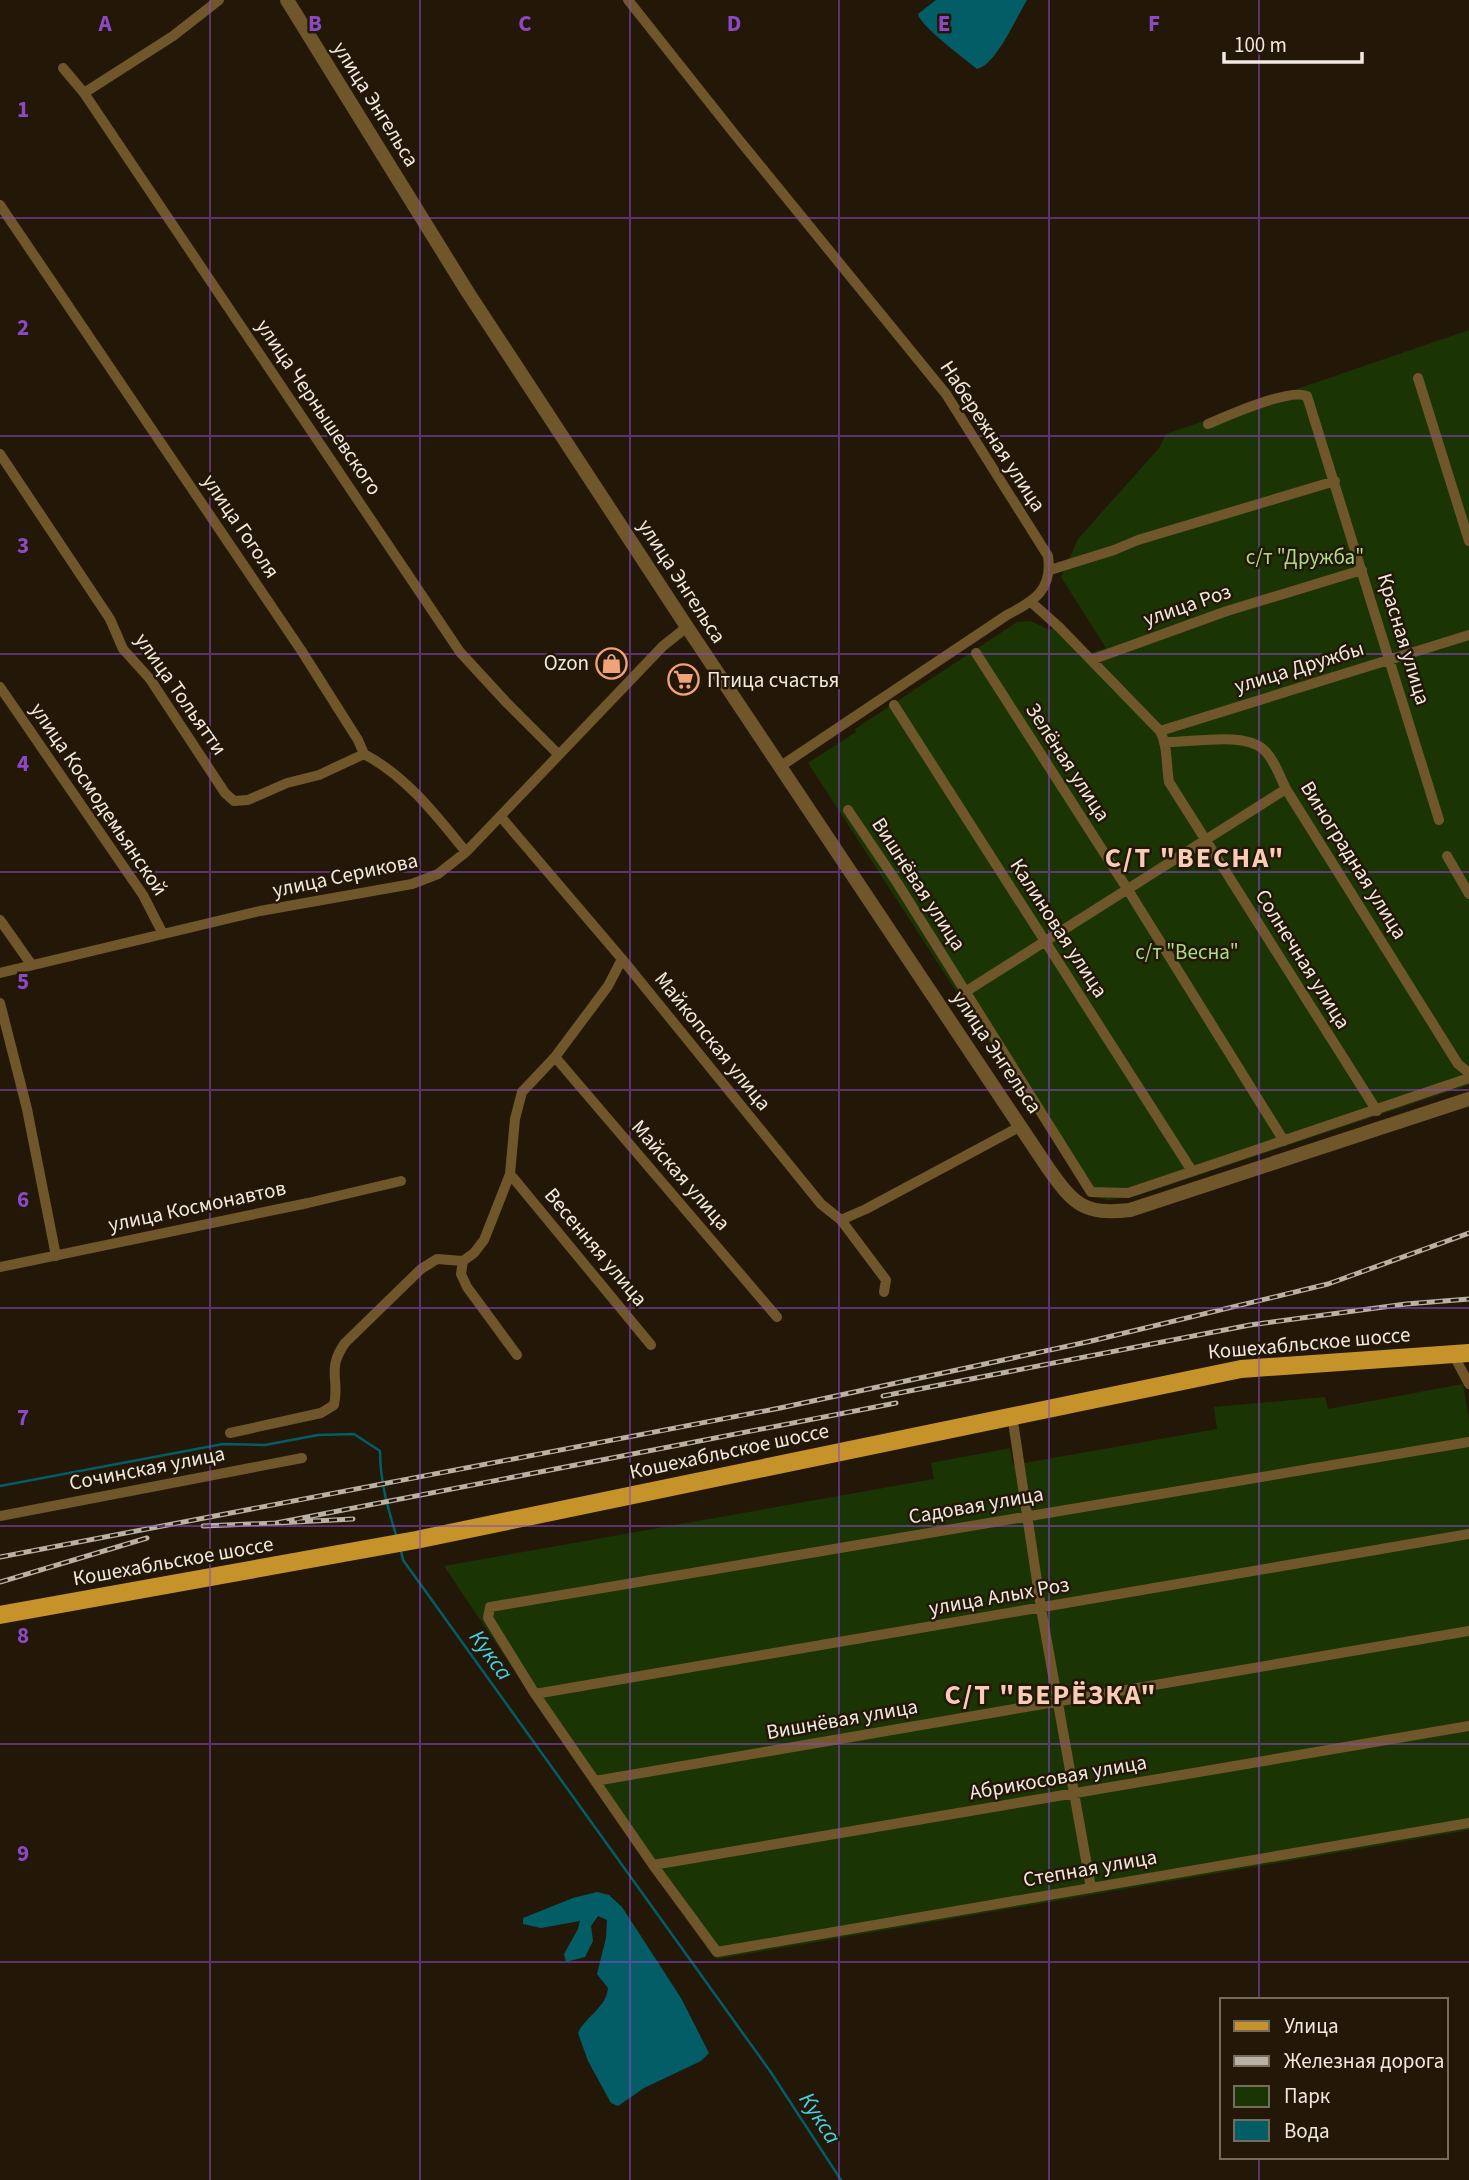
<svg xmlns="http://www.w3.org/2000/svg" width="1469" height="2180" font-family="'Source Sans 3',sans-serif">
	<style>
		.green { fill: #1b3404 }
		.water { fill: #035d67 }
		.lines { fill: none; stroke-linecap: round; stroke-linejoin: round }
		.stream { stroke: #035d67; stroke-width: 2.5 }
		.minor { stroke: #6f572b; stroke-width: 10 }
		.tertiary { stroke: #6f572b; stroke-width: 14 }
		.primary { stroke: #c6932a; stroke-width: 18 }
		.rail-casing { stroke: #bab1a5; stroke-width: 5 }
		.rail { stroke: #231808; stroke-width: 2.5; stroke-dasharray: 8; stroke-linecap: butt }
		.grid { fill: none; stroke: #8d48c4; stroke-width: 2; stroke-opacity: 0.55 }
		.labels { text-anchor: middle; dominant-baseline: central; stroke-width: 5; stroke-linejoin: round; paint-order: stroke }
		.street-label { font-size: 21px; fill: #f1e9df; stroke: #231808 }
		.park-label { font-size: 21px; fill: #acdd89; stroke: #231808 }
		.poi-label { font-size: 21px; fill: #f1e9df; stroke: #231808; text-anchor: end }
		.water-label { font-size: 23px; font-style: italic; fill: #41d4e7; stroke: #231808 }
		.district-label { font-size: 28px; font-weight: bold; letter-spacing: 2px; fill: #f9ccb5; stroke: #231808 }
		.grid-label { font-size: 23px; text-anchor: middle; font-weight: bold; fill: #8d48c4; stroke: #231808; stroke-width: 5; stroke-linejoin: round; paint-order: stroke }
	</style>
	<rect width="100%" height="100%" fill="#231808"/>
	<path class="green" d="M1469,330V1085L1139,1195L1109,1200L1089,1196L808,763L856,732L855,729L1017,622L1030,621L1050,630L1059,623L1090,653L1106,648L1061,577L1078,539L1159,448L1166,434Z
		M1463,1384L1469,1419V1830L717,1959L713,1956L576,1762L444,1566L934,1479L931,1463L1010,1448L1013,1465L1217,1429L1214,1407L1325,1397L1328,1409Z"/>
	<path class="water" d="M936,0H1027C1016,18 996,65 977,69C964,58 920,26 918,14Z
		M597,1892L609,1895L622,1907L681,1998L709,2053L701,2061L644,2088L618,2106L611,2103L588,2061L578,2033C585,2017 607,2007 608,1988L597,1974L606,1938L607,1920L598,1916L591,1926L593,1941L585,1957L566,1962L564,1954L578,1929L580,1921L541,1928L523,1924V1918L573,1898Z"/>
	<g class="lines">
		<path class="stream" d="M0,1486L223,1444L265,1445L318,1435L354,1434L380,1451C380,1482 388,1509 397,1538
			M401,1551L403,1560L439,1610L770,2071L841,2180"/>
		<path class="minor" d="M628,0L736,136L946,394L1048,556C1053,590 1034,601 1007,615L781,766
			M63,68L84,93L460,652L506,702L559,755
			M84,93L173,36L219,0
			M0,205L301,650L358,740L364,754C406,776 436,815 466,852
			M1418,378L1469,541
			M1208,424C1227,416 1289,388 1307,396L1439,820
			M0,454L110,619L123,649L150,679L225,793L234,801L248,800L287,783L319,775L364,754
			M1050,570L1114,550L1138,540L1335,481
			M1031,602L1059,627L1160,731C1168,746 1166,765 1169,782L1377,1111
			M976,653L1128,890L1284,1141
			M1091,660L1227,611L1362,570
			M0,687L143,895L163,934
			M894,705L1192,1171
			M1160,731L1469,635
			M1166,742C1190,743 1245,731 1264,750C1274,759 1280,777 1286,789L1458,1064L1469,1073
			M848,810L898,884L1091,1192L1128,1193L1469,1078
			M501,817L622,959L821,1204L841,1220L886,1280L884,1292
			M1447,856L1469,894
			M0,920L31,964
			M0,973L260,911L412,884L438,874L466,852L663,646L687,627
			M965,992L1286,789
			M0,1003L27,1109L56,1256
			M555,1057L777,1317
			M510,1174L651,1345
			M841,1220L866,1209L1021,1126
			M463,1261L461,1274L467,1287L517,1355
			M0,1267L308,1203L401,1181
			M1453,1354L1469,1384
			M1012,1415L1041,1608L1091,1888
			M230,1433L321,1413L334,1405C340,1379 326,1370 345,1343L421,1269L437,1259L463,1261L474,1253L484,1240L510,1174L515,1119L522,1092L555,1057L608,986L622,959
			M1469,1442L490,1607L488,1618L535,1694L653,1865L717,1952L1469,1823
			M0,1516L302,1458
			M535,1694L1469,1534
			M595,1781L1469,1631
			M653,1865L1469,1726"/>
		<path class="tertiary" d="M287,0L467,291L687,627L1048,1168C1074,1205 1084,1215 1130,1210L1469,1099"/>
		<path class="primary" d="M0,1615L416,1540L1241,1369L1469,1353"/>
		<defs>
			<path id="rail" d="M883,1396L1250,1325L1406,1304L1469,1299
				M353,1519L276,1523L896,1403
				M203,1526L276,1523
				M0,1557L780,1408L1087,1342L1328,1284L1469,1233
				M0,1582L147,1538"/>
		</defs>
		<use href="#rail" class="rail-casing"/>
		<use href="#rail" class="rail"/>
	</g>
	<path class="grid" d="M210,0V2180M420,0V2180M630,0V2180M839,0V2180M1049,0V2180M1259,0V2000M0,218H1469M0,436H1469M0,654H1469M0,872H1469M0,1090H1469M0,1308H1469M0,1526H1469M0,1744H1469M0,1962H1469M1259,2157V2180"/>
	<defs>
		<symbol id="shop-ring" viewBox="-11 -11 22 22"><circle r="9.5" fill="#231808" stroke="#f0a279" stroke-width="1.5"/><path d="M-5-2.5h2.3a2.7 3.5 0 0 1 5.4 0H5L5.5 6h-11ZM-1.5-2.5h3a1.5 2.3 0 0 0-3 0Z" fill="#f0a279"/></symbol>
		<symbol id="supermarket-ring" viewBox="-11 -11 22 22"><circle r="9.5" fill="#231808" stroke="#f0a279" stroke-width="1.5"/><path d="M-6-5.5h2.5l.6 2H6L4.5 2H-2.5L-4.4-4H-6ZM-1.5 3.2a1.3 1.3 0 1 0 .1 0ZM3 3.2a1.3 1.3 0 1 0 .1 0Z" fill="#f0a279"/></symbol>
	</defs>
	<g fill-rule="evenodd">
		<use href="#shop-ring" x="594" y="646" width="35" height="35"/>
		<use href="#supermarket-ring" x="666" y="662" width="35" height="35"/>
	</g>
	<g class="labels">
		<g class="street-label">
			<text transform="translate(376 104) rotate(58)">улица Энгельса</text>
			<text transform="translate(319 407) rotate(56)">улица Чернышевского</text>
			<text transform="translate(993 436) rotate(57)">Набережная улица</text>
			<text transform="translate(241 526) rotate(56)">улица Гоголя</text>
			<text transform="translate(682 581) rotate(57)">улица Энгельса</text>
			<text transform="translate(1187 605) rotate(-19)">улица Роз</text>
			<text transform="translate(1404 639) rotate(73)">Красная улица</text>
			<text transform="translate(1299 667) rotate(-17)">улица Дружбы</text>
			<text transform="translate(181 694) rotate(55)">улица Тольятти</text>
			<text transform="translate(1068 762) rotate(57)">Зелёная улица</text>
			<text transform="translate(99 799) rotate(56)">улица Космодемьянской</text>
			<text transform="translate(1354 860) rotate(58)">Виноградная улица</text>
			<text transform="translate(345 875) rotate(-12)">улица Серикова</text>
			<text transform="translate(919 884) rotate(57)">Вишнёвая улица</text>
			<text transform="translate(1059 928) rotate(57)">Калиновая улица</text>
			<text transform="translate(1303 959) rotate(58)">Солнечная улица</text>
			<text transform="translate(713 1041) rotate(51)">Майкопская улица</text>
			<text transform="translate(997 1052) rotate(56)">улица Энгельса</text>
			<text transform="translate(681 1175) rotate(49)">Майская улица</text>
			<text transform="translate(197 1206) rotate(-12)">улица Космонавтов</text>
			<text transform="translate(596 1247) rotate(50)">Весенняя улица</text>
			<text transform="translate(1309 1343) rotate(-5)">Кошехабльское шоссе</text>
			<text transform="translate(729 1451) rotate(-12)">Кошехабльское шоссе</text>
			<text transform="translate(147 1468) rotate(-11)">Сочинская улица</text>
			<text transform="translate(976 1505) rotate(-10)">Садовая улица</text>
			<text transform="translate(173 1561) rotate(-10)">Кошехабльское шоссе</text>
			<text transform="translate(999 1596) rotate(-10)">улица Алых Роз</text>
			<text transform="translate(842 1719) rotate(-10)">Вишнёвая улица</text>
			<text transform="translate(1058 1777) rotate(-10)">Абрикосовая улица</text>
			<text transform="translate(1090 1868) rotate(-10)">Степная улица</text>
		</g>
		<g class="park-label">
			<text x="1305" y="557">с/т "Дружба"</text>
			<text x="1187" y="952">с/т "Весна"</text>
		</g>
		<g class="poi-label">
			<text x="589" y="663">Ozon</text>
			<text x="707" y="680" text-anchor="start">Птица счастья</text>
		</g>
		<g class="water-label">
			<text transform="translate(491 1655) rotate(54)">Кукса</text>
			<text transform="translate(820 2118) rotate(57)">Кукса</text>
		</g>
		<g class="district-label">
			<text x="1195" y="858">С/Т "ВЕСНА"</text>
			<text x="1051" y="1695">С/Т "БЕРЁЗКА"</text>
		</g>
	</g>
	<g class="grid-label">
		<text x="105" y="31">A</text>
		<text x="315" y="31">B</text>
		<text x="525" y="31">C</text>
		<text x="734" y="31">D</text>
		<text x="944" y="31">E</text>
		<text x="1154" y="31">F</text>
		<text x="23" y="117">1</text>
		<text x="23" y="335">2</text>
		<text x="23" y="553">3</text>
		<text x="23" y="771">4</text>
		<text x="23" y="989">5</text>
		<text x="23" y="1207">6</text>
		<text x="23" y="1425">7</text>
		<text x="23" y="1643">8</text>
		<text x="23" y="1861">9</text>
	</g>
	<rect x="1220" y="1998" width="228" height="161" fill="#231808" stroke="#756c5e" stroke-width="2"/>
	<rect x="1234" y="2021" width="35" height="10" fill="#c6932a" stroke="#756c5e" stroke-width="2"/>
	<text x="1284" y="2033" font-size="21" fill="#f1e9df">Улица</text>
	<rect x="1234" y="2056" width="35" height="10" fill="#bab1a5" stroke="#756c5e" stroke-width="2"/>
	<text x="1284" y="2068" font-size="21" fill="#f1e9df">Железная дорога</text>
	<rect x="1234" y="2086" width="35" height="21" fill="#1b3404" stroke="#756c5e" stroke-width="2"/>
	<text x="1284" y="2103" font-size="21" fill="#f1e9df">Парк</text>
	<rect x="1234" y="2120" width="35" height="21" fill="#035d67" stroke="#756c5e" stroke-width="2"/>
	<text x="1284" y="2138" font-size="21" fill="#f1e9df">Вода</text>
	<path d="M1224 52v10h138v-10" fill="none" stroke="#f1e9df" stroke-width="3.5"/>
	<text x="1234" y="52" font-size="21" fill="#f1e9df" stroke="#231808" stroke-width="5" paint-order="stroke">100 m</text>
</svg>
